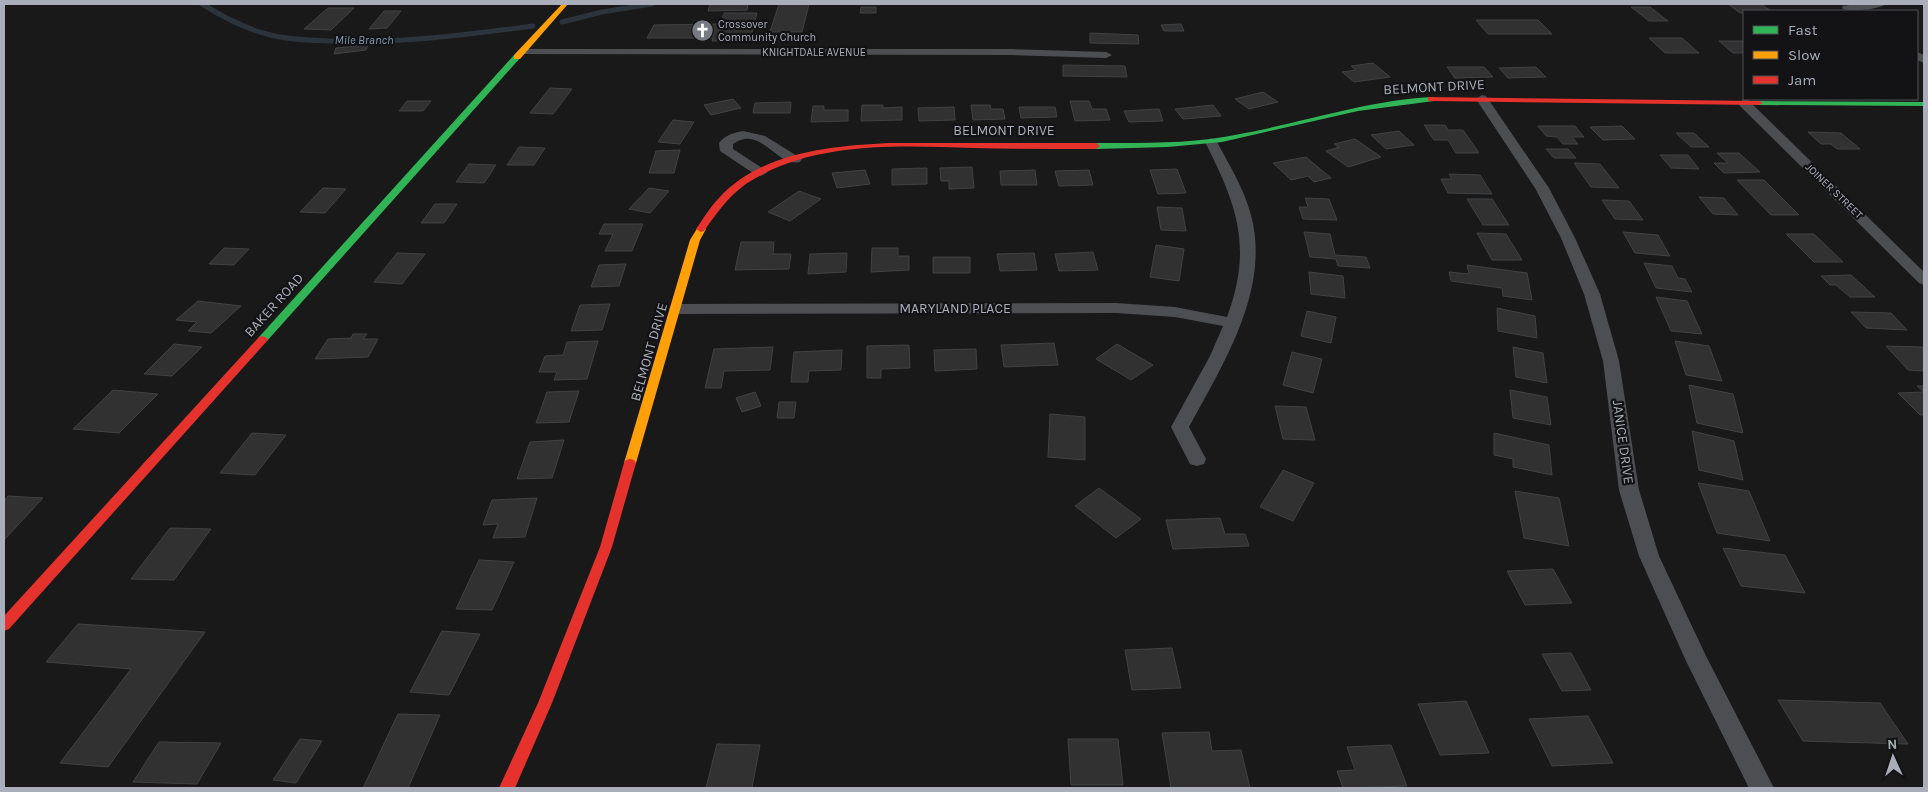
<svg xmlns="http://www.w3.org/2000/svg" width="1928" height="792" font-family="Karla,sans-serif">
	<style>
		.lines { fill: none; stroke-linecap: round; stroke-linejoin: round }
		.stream { stroke: #2b333c; stroke-width: 5 }
		.building { fill: #313131; stroke: #414245 }
		.street { fill: #4d4e52; fill-rule: evenodd }
		.fast { fill: #30b455; fill-rule: evenodd }
		.slow { fill: #ff9f0a; fill-rule: evenodd }
		.jam { fill: #e5322d; fill-rule: evenodd }
		.labels { text-anchor: middle; dominant-baseline: central; stroke-width: 4.5; stroke-linejoin: round; paint-order: stroke }
		.far-poi-label { font-size: 11px; fill: #aaaeba; stroke: #131315; text-anchor: start }
		.far-street-label { font-size: 11px; fill: #aaaeba; stroke: #131315 }
		.far-water-label { font-size: 12px; font-style: italic; fill: #8199b5; stroke: #131315 }
		.street-label { font-size: 14px; fill: #aaaeba; stroke: #131315 }
	</style>
	<rect width="100%" height="100%" fill="#191919"/>
	<g class="lines">
		<path class="stream" d="M202,4C223,17 243,28 267,34C286,40 309,40 328,41C397,44 465,35 533,26
			M562,22L602,12L652,4"/>
	</g>
	<path class="building" d="M710,4H748L747,10L708,11Z
		M779,4H809L802,32H770Z
		M1728,4H1761L1771,11L1740,13Z
		M861,7H876V13H860Z
		M1631,7H1650L1668,21H1649Z
		M328,8H354L331,30L304,29Z
		M384,11H401L387,28L369,29Z
		M724,13H757L751,36H731L729,41H712L713,38H647L654,25L720,24Z
		M1476,20H1538L1552,34H1488Z
		M1181,24L1184,31H1164L1161,25Z
		M1090,33L1138,35L1139,44L1090,43Z
		M1649,38H1682L1699,53H1665Z
		M1719,41H1744V53H1733Z
		M368,45L366,50L334,54L336,48Z
		M1373,63L1390,77L1354,82L1342,72L1356,70L1351,66Z
		M1063,65L1125,66L1127,77L1063,76Z
		M1447,67H1484L1493,77L1455,78Z
		M1536,67L1546,77L1508,78L1499,68Z
		M550,88L572,89L553,114L530,113Z
		M1263,92L1278,102L1249,109L1235,99Z
		M733,99L741,108L711,115L704,105Z
		M407,101H431L423,111H399Z
		M1070,101H1089L1092,109H1106L1110,120L1075,121Z
		M791,102L790,113H753L755,103Z
		M862,105H883V108L902,107V120L861,121Z
		M971,105H990L991,109H1003L1005,119L973,120Z
		M1213,105L1221,116L1183,119L1175,109Z
		M813,106H824V110H848V121L811,122Z
		M954,107L955,120L919,121L918,108Z
		M1019,107H1055L1057,117L1021,118Z
		M1159,109L1163,121L1129,122L1124,111Z
		M673,120L694,122L680,144L658,142Z
		M1424,125H1445L1448,130H1463L1479,153H1456L1448,140H1434Z
		M1538,126H1575L1584,137H1572L1578,144H1563L1557,137L1546,136Z
		M1622,126L1635,139L1603,140L1590,127Z
		M1399,131L1414,145L1386,149L1371,135Z
		M1808,132L1841,133L1860,149H1837L1831,144H1821Z
		M1676,133H1694L1709,147H1691Z
		M1355,139L1381,157L1348,167L1326,151L1339,147L1334,144Z
		M519,147L545,148L534,165H507Z
		M1546,149H1568L1576,158H1554Z
		M680,150L674,173H649L656,151Z
		M1717,153H1739L1760,172L1724,173L1714,163H1728Z
		M1660,155H1688L1699,169L1671,168Z
		M1306,157L1331,178L1314,182L1308,176L1291,180L1273,163Z
		M1574,163L1600,164L1619,188L1591,187Z
		M469,164L496,165L484,183L456,182Z
		M972,167L974,188L949,189V181H941L940,168Z
		M927,168V184L892,185V169Z
		M1177,169L1186,193L1158,194L1150,170Z
		M865,170L870,184L837,188L832,173Z
		M1035,170L1037,185H1001L1000,171Z
		M1089,170L1093,185L1059,186L1055,171Z
		M1449,174L1480,175L1492,194L1448,193L1441,179H1452Z
		M1737,180H1764L1799,215H1771Z
		M323,188L346,189L325,213L300,212Z
		M649,188L669,191L650,213L629,209Z
		M799,191L821,199L790,221L768,212Z
		M1699,197L1724,198L1738,215L1713,214Z
		M1305,198L1329,199L1337,220L1303,219L1299,207H1308Z
		M1467,199H1492L1509,225H1483Z
		M1602,200L1629,201L1643,220L1615,219Z
		M435,204H457L444,223H421Z
		M1157,207L1182,208L1186,231L1161,230Z
		M604,224H643L632,251H605L613,234H599Z
		M1304,232L1330,234L1335,255L1366,257L1370,268L1338,266L1336,259L1310,257Z
		M1623,232L1658,235L1670,256L1635,253Z
		M1477,233L1506,234L1522,260H1492Z
		M1786,234H1814L1843,262H1814Z
		M741,242H774L773,254H791L789,269L735,270Z
		M1156,245L1184,249L1179,281L1150,277Z
		M224,248L249,249L234,265L209,264Z
		M872,248H898V256H909V270L871,272Z
		M1093,252L1098,270L1059,271L1055,254Z
		M397,253L425,254L402,284L374,282Z
		M847,253L846,272L808,274L810,254Z
		M1034,253L1037,270L1000,271L997,254Z
		M933,257H970V273H933Z
		M1644,263L1672,266L1678,278L1685,279L1692,292L1656,288Z
		M626,264L619,286L591,287L599,265Z
		M1467,265L1527,273L1532,300L1503,296L1502,288L1451,281L1449,272L1469,274Z
		M1309,272L1343,276L1345,298L1311,294Z
		M1851,275L1875,297H1850L1836,285H1830L1821,276Z
		M1656,297L1687,301L1702,334L1671,331Z
		M198,301L241,306L211,333L188,331L197,322L176,320Z
		M610,304L602,330L571,331L580,305Z
		M1497,308L1535,316L1537,338L1498,331Z
		M1307,311L1336,317L1331,343L1301,336Z
		M1851,312L1891,313L1907,330L1866,328Z
		M353,334H367L363,339H378L368,357L315,359L328,339L351,338Z
		M598,341L587,379L554,380L557,372H539L545,356L563,355L567,342Z
		M1675,341L1709,346L1722,381L1686,375Z
		M1054,343L1058,365L1004,367L1001,345Z
		M174,344L202,347L172,376L144,374Z
		M1117,344L1153,365L1131,380L1096,359Z
		M909,345L910,368L881,369V378H867V346Z
		M1886,346L1922,347L1924,349V371L1908,370Z
		M773,347L770,370L724,371L721,388H705L714,349Z
		M1513,347L1543,353L1547,383L1516,377Z
		M976,349L977,369L935,371L934,350Z
		M842,350L841,370L809,371L808,382H791L794,352Z
		M1292,352L1322,359L1313,393L1283,385Z
		M1689,385L1733,394L1743,433L1697,423Z
		M1917,386H1924V415H1920L1898,393L1924,392Z
		M113,390L158,394L119,433L73,429Z
		M1510,390L1547,397L1551,425L1513,418Z
		M579,391L569,422L536,423L547,392Z
		M755,392L761,406L742,412L736,398Z
		M779,402H796L794,418H777Z
		M1275,406L1306,407L1315,440L1283,439Z
		M1050,414L1085,417V460L1048,457Z
		M1692,431L1734,441L1743,480L1699,470Z
		M252,433L286,435L255,475L220,473Z
		M1494,433L1549,445L1552,475L1513,467V459L1494,455Z
		M564,440L552,478L517,479L530,442Z
		M1283,470L1314,483L1293,521L1260,507Z
		M1698,483L1749,491L1770,541L1717,533Z
		M1099,488L1141,519L1116,538L1075,506Z
		M1515,491L1559,498L1569,546L1524,538Z
		M8,496L43,498L4,540V501Z
		M537,498L525,537L493,538L498,524L483,525L492,500Z
		M1220,518L1225,534H1245L1249,546L1173,549L1166,520Z
		M170,528L211,529L174,580L131,579Z
		M1723,548L1785,555L1805,593L1741,586Z
		M479,560L514,562L492,610L456,609Z
		M1553,569L1572,603L1525,605L1507,571Z
		M78,624L205,632L108,767L60,763L131,669L46,662Z
		M442,631L480,634L449,695L410,692Z
		M1172,648L1181,688L1132,690L1125,650Z
		M1571,653L1591,690L1562,691L1542,654Z
		M1778,700L1880,703L1908,744L1803,741Z
		M1466,701L1489,753L1440,755L1418,704Z
		M398,714L440,715L408,788H363Z
		M1588,716L1613,763L1552,766L1529,719Z
		M1209,732L1212,751L1241,750L1250,788H1171L1162,733Z
		M300,739L322,741L296,783L273,780Z
		M1068,739H1118L1123,785H1071Z
		M159,742L221,743L197,784L133,782Z
		M717,744L760,745L752,788H706Z
		M1391,745L1407,786L1343,788L1337,771L1355,770L1347,747Z"/>
	<g class="lines">
		<path class="street" d="M1856,4H1886C1880,9 1848,13 1842,8L1843,6Z
			M523,49H1012L1106,52L1112,55L1106,58L1012,55L519,54L517,52L519,50Z
			M1917,52L1924,55V63L1917,60Z
			M1482,95L1486,96L1549,188L1575,238L1600,294L1619,361L1639,490L1659,556L1706,656L1774,788H1749L1686,661L1639,556L1619,490L1603,361L1584,294L1561,238L1535,188L1476,99Z
			M1744,99L1748,100L1924,272V285L1919,283L1740,106L1738,103Z
			M743,131L765,136L802,159L800,162C777,168 761,124 733,144V149L768,172L761,176L756,175L720,151L719,143C725,135 734,133 743,131Z
			M1211,138L1217,142C1230,166 1244,189 1251,215C1271,290 1223,364 1189,427L1206,459L1204,464L1197,466L1190,464L1171,427L1210,356L1223,326L1175,317L1116,313L677,314L671,313L669,309L671,305L677,304L1116,303L1175,307L1227,317C1253,247 1237,205 1205,142Z"/>
		<path class="fast" d="M514,55L521,57L267,341H259L258,339L259,337Z
			M1431,97H1434V101L1358,111L1222,142L1168,147L1096,149L1092,146L1096,143C1144,143 1193,144 1240,134C1305,122 1365,101 1431,97Z
			M1756,101L1924,102V106L1759,105L1755,103Z"/>
		<path class="slow" d="M562,4H568L520,59H514V55Z
			M701,226L706,229L700,240L636,463L634,466H626L624,463L690,240L698,227Z"/>
		<path class="jam" d="M1428,97L1759,101L1763,103L1759,105L1431,101H1428Z
			M889,143H1096L1100,146L1096,149C1055,149 1015,149 974,148C901,146 819,141 754,179C732,191 718,211 704,231L701,232L696,229C703,219 710,207 719,198C761,152 831,146 889,143Z
			M263,336L268,339L267,341L9,629L4,631V616L259,337Z
			M630,459L634,460L636,463L612,547L552,703L515,788H499L538,703L600,547L624,463L626,460Z"/>
	</g>
	<defs>
		<symbol id="church-disc" viewBox="-11 -11 22 22"><circle r="9.5" fill="#777a82" stroke="#131315"/><path d="M-1.2-6h2.4v3.5h3.3v2.4h-3.3V6h-2.4V-.1h-3.3v-2.4h3.3Z" fill="#fff"/></symbol>
	</defs>
	<g fill-rule="evenodd">
		<use href="#church-disc" x="690" y="18" width="25" height="25"/>
	</g>
	<g class="labels">
		<g class="far-poi-label">
			<text x="718" y="24">Crossover<tspan x="718" dy="13">Community Church</tspan></text>
		</g>
		<g class="far-street-label">
			<text x="814" y="52">KNIGHTDALE AVENUE</text>
			<text transform="translate(1834 191) rotate(44)">JOINER STREET</text>
		</g>
		<g class="far-water-label">
			<text x="364" y="40">Mile Branch</text>
		</g>
		<g class="street-label">
			<text transform="translate(1434 87) rotate(-3)">BELMONT DRIVE</text>
			<text x="1004" y="130">BELMONT DRIVE</text>
			<text transform="translate(274 305) rotate(-48)">BAKER ROAD</text>
			<text x="955" y="308">MARYLAND PLACE</text>
			<text transform="translate(649 352) rotate(-74)">BELMONT DRIVE</text>
			<text transform="translate(1623 442) rotate(82)">JANICE DRIVE</text>
		</g>
	</g>
	<rect width="1928" height="792" fill="none" stroke="#aaaeba" stroke-width="10"/>
	<rect x="1743" y="10" width="175" height="90" fill="#131315" stroke="#4f5157"/>
	<rect x="1753" y="26" width="25" height="8" fill="#30b455" stroke="#4f5157"/>
	<text x="1788" y="35" font-size="15" fill="#aaaeba">Fast</text>
	<rect x="1753" y="51" width="25" height="8" fill="#ff9f0a" stroke="#4f5157"/>
	<text x="1788" y="60" font-size="15" fill="#aaaeba">Slow</text>
	<rect x="1753" y="76" width="25" height="8" fill="#e5322d" stroke="#4f5157"/>
	<text x="1788" y="85" font-size="15" fill="#aaaeba">Jam</text>
	<g transform="translate(1893 757) rotate(357)" stroke="#131315" stroke-width="4" paint-order="stroke">
	<path d="M0-4L9 19L0 12L-9 19Z" fill="#aaaeba"/>
	<text y="-8" font-size="14" font-weight="bold" text-anchor="middle" fill="#aaaeba">N</text>
	</g>
</svg>
